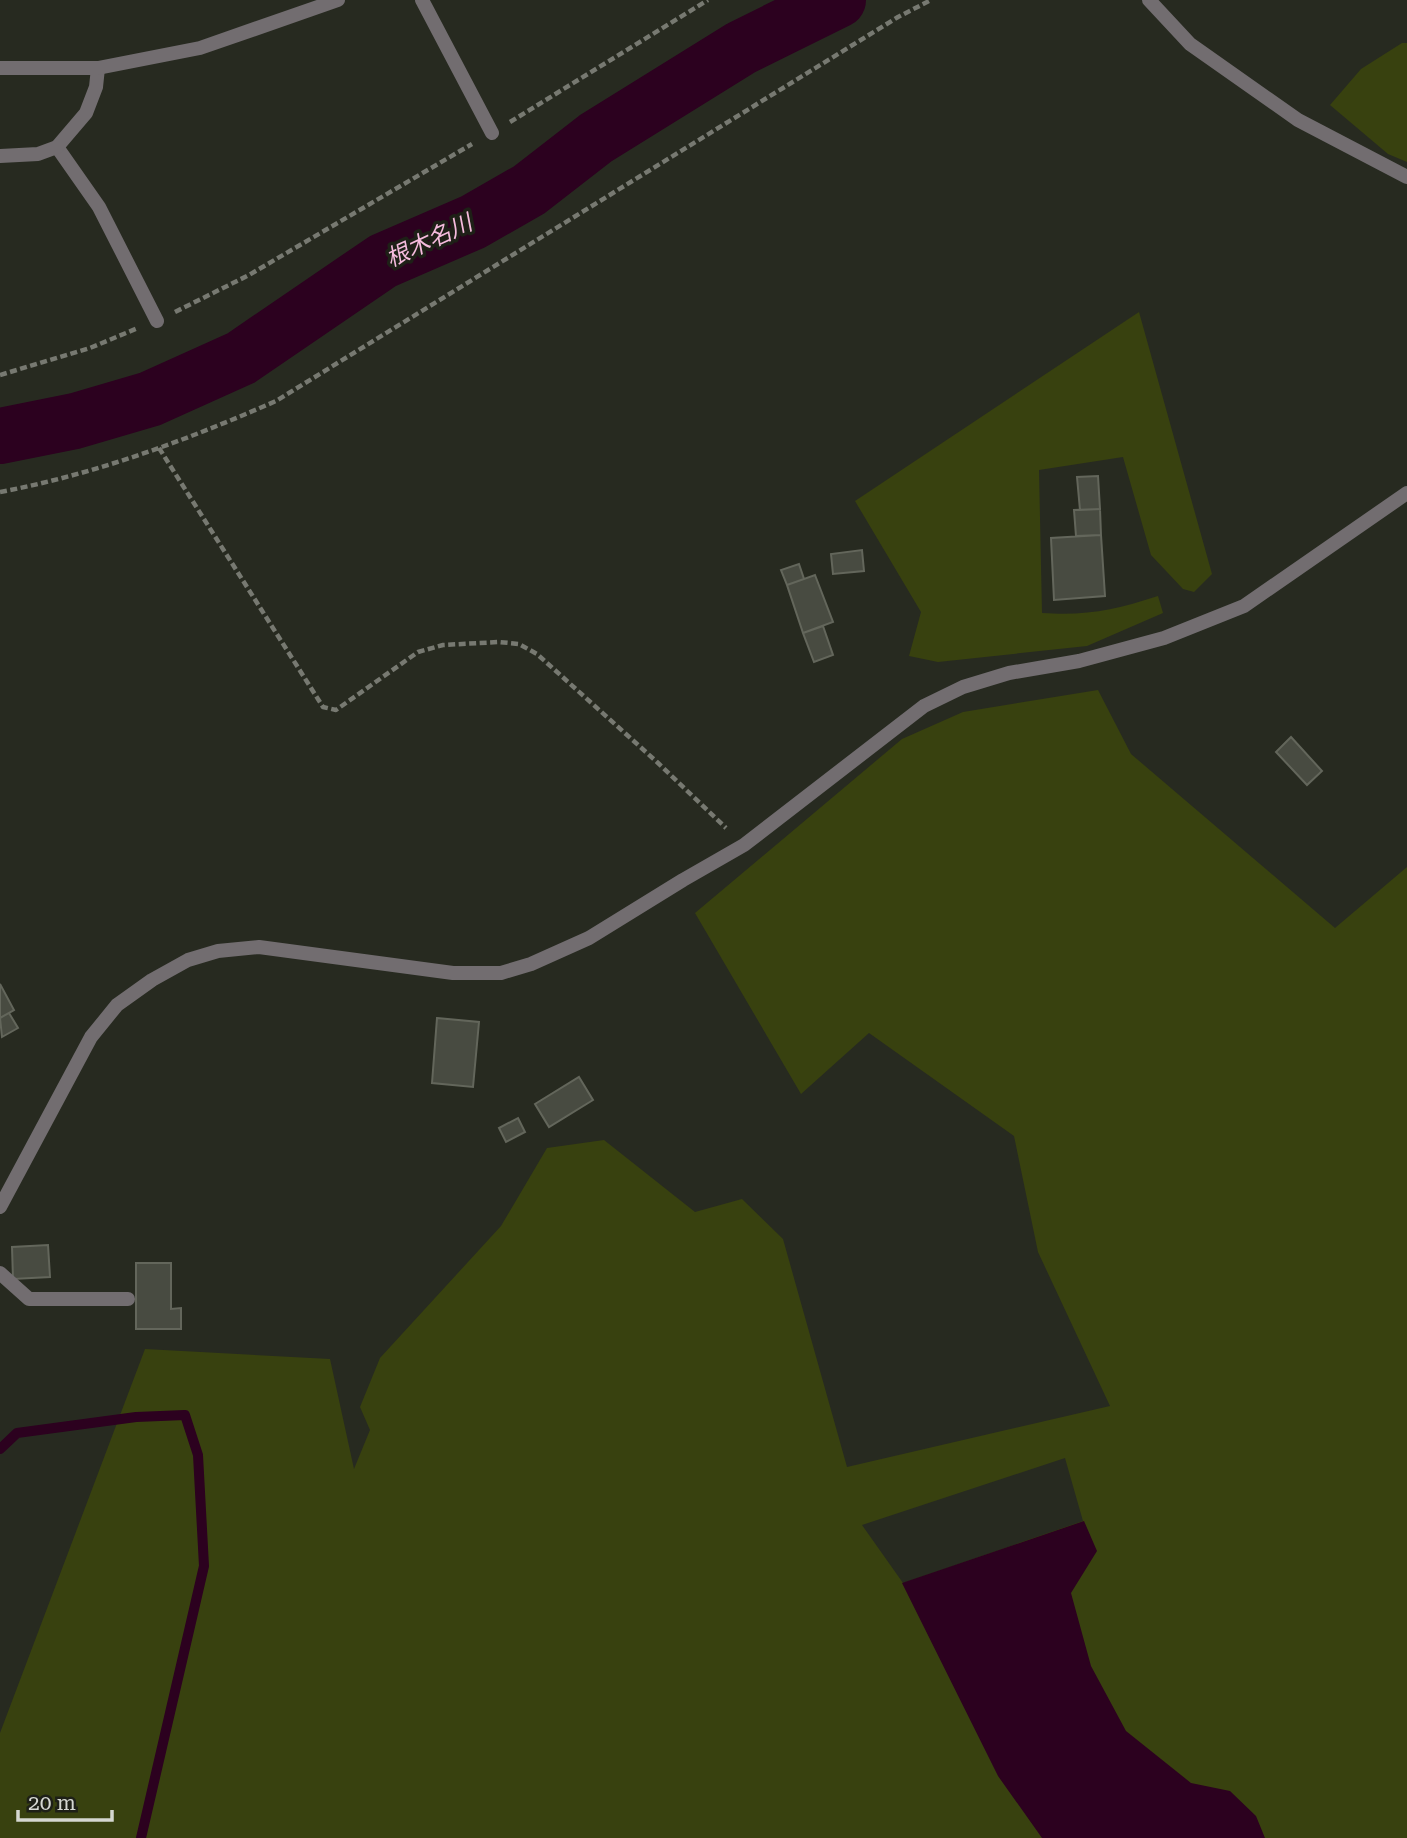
<svg xmlns="http://www.w3.org/2000/svg" width="1407" height="1838" font-family="'Roboto Serif','Noto Sans JP',serif">
	<style>
		.green { fill: #38410f; fill-rule: evenodd }
		.water { fill: #2c011f }
		.lines { fill: none; stroke-linecap: round; stroke-linejoin: round }
		.stream { stroke: #2c011f; stroke-width: 10 }
		.river { stroke: #2c011f; stroke-width: 56 }
		.building { fill: #484b41; stroke: #63665b; stroke-width: 2 }
		.path { stroke: #777971; stroke-width: 4.5; stroke-dasharray: 7 3.5; stroke-linecap: butt }
		.service { stroke: #726d70; stroke-width: 14 }
		.minor { stroke: #726d70; stroke-width: 14 }
		.tertiary { stroke: #726d70; stroke-width: 14 }
		.labels { text-anchor: middle; dominant-baseline: central; stroke-width: 7; stroke-linejoin: round; paint-order: stroke }
		.water-label { font-size: 23px; font-style: italic; fill: #f5bbdd; stroke: #1e2017 }
	</style>
	<rect width="100%" height="100%" fill="#272a20"/>
	<path class="green" d="M1402,43H1407V162L1388,154L1330,105L1361,69Z
		M1139,312L1212,574L1194,592L1183,589L1151,555L1123,457L1039,470L1042,613C1087,616 1115,610 1158,596L1163,613L1087,646L938,662L909,656L921,612L855,501Z
		M1098,690L1131,754L1335,928L1407,867V1838H0V1733L145,1349L330,1359L354,1469L370,1430L360,1407L380,1358L501,1226L547,1148L604,1140L695,1212L742,1199L783,1239L847,1467L1110,1406L1038,1252L1014,1136L869,1033L801,1094L695,913L902,739L963,712ZM1065,1458L1083,1521L903,1583L862,1525Z"/>
	<path class="water" d="M1084,1521L1097,1551L1071,1593L1091,1666L1126,1731L1191,1783L1230,1791L1256,1816L1265,1838H1042L998,1776L902,1583Z"/>
	<g class="lines">
		<path class="stream" d="M0,1449L17,1433L136,1417L185,1415L198,1455L204,1566L141,1838"/>
		<path class="river" d="M0,436L75,421L150,399L241,358L383,261L473,222L529,190L596,138L741,48L838,0"/>
	</g>
	<path class="building" d="M1098,476L1100,509L1080,510L1077,477Z
		M1100,509L1101,535L1076,536L1074,510Z
		M1101,535L1105,596L1054,600L1051,538Z
		M862,550L864,571L833,574L831,554Z
		M799,564L804,579L787,585L781,570Z
		M815,575L833,622L803,633L787,585Z
		M823,626L833,655L814,662L803,633Z
		M1291,737L1322,771L1307,785L1276,752Z
		M0,984L14,1010L0,1018Z
		M9,1013L18,1028L2,1037L0,1018Z
		M437,1018L479,1022L473,1087L432,1083Z
		M579,1077L593,1100L549,1127L535,1104Z
		M518,1118L525,1132L506,1142L499,1128Z
		M48,1245L50,1277L13,1279L12,1247Z
		M136,1263H171V1309L181,1308V1329H136Z"/>
	<g class="lines">
		<path class="path" d="M510,122L708,0
			M175,312L249,275L472,144
			M0,375L90,348L138,328
			M159,448L323,707L336,710L418,652L443,645L499,642L519,644L537,654L657,762L726,828
			M0,492C96,474 187,440 276,401L898,17L931,0"/>
		<path class="service" d="M422,0L492,133
			M57,147L99,207L157,321
			M0,1273L29,1299H128"/>
		<path class="minor" d="M0,156L38,154L57,147L86,113L96,87L98,68"/>
		<path class="tertiary" d="M1149,0L1190,44L1298,120L1407,177
			M0,68H98L200,48L338,0
			M0,1207L91,1037L117,1005L152,980L188,960L218,951L259,947L453,973H501L531,964L589,938L683,880L744,845L924,706L963,687L1009,673L1079,661L1164,638L1244,606L1407,493"/>
	</g>
	<g class="labels">
		<g class="water-label">
			<text transform="translate(429 241) rotate(-25)">根木名川</text>
		</g>
	</g>
	<path d="M18 1810v10h94v-10" fill="none" stroke="#d5d7d1" stroke-width="3.5"/>
	<text x="28" y="1810" font-size="21" fill="#d5d7d1" stroke="#1e2017" stroke-width="5" paint-order="stroke">20 m</text>
</svg>
